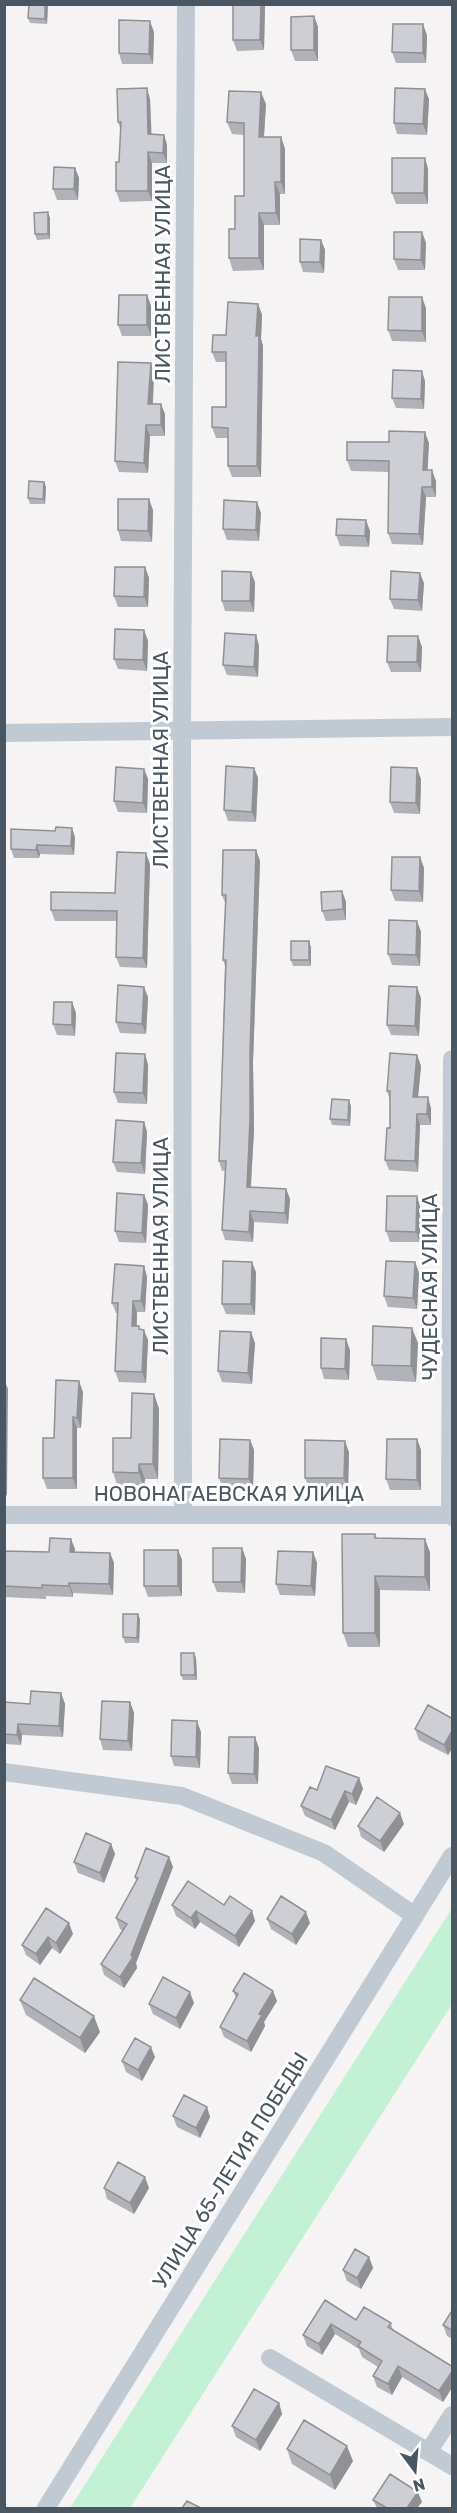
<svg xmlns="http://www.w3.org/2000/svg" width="457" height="2513" font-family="Rubik,sans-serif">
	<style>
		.green { fill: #c3f1d5 }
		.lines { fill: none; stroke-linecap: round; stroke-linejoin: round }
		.street { stroke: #c1cad2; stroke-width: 18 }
		.wall { fill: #b0b2b7 }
		.shaded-wall { fill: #909195 }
		.building { fill: #cdcfd5; stroke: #909195; stroke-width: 1.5 }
		.labels { text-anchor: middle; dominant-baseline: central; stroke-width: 6; stroke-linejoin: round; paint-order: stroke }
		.street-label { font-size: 21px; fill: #4a5661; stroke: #fff }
	</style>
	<rect width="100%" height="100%" fill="#f5f3f3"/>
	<path class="green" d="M452,1908V2004L130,2508H70Z"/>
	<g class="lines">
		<path class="street" d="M4,733L452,727
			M4,1515H450L452,1517
			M183,1515L182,731L186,4
			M450,1515L452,1059
			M4,1772L182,1796L324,1853L415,1916
			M270,2358L452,2466
			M429,2451L452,2415
			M46,2508L452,1856"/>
	</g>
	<path class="wall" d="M29,4H48L47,24L30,23L28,18Z
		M265,4L264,50L237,51L233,40Z
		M314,16L318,27V61H295L291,50Z
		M154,32L153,64H122L119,53Z
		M427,35L426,63H396L392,52Z
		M150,99L151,134L164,135L167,145V163H152V201L120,202L116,191L119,162L121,131L118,122Z
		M429,99L427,135L397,134L394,123Z
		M266,104L264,137H281L285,149V194H280V225H264V270L233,271L229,258L235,229L244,196V135L232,134L227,122Z
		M425,158L428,169V204H396L392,193Z
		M75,168L79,178L78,200H57L53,189Z
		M50,218V239L37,240L35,234Z
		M422,232L426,243L425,270H398L394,259Z
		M321,240L325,250L324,273L303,272L300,262Z
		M147,295L151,306V336H122L118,325Z
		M258,304L262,315L261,339L263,346L261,477H232L228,466V438H216L212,427L226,407V362H216L212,352L226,335Z
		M426,308V342L392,341L388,330Z
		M154,374L153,404L165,414V436H150L148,473L119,472L115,461Z
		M425,381L424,409L396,408L392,398Z
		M429,443L427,470L436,481V497H426L423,545L392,544L388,533L389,472L351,471L347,460Z
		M44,482L46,487L45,504H30L28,498Z
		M153,510L152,542L121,541L118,530Z
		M261,513L259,541L227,540L223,529Z
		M370,531L369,547L340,546L336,535Z
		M145,567L149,578L148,607H118L114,596Z
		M255,582L254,612L225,611L222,601Z
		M424,583L422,611L394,609L390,599Z
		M144,630L148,641L147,671L118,669L114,659Z
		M256,635L259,646L258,677L227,675L223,665Z
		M418,636L422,647L421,672H391L387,662Z
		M254,768L258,778L256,822L228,821L224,810Z
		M144,769L148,779L147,813L118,812L114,801Z
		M421,779L420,814L394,813L390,802Z
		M75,837L74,855L40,854L39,858H14L11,849Z
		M256,850L260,861L253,1062L254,1130L251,1187L286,1189L290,1199L288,1224L254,1222L253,1242L225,1240L222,1230L225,1171H222L219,1161L225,966L223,960L226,905L222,895Z
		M420,857L424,868L423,902L395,901L391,890Z
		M150,864L147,968L120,967L116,957L117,921H55L51,910L115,893Z
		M342,891L346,902V920L326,921L322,911Z
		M417,921L421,932L420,966L392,965L388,954Z
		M311,947V966H293L291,960Z
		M148,997L146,1034L120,1033L116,1022Z
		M421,998L419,1036L391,1035L387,1025Z
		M72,1002L76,1013L75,1036L57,1035L53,1024Z
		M145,1054L148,1065L147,1104L118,1103L114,1092Z
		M417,1055L421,1066L418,1097L431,1108V1125H420L418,1172L389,1170L385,1160L390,1128V1100L387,1091Z
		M351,1106L350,1126L332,1125L330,1119Z
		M144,1122L147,1132L145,1174L117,1172L113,1162Z
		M144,1195L148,1205L146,1243L119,1242L115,1231Z
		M417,1196L420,1207V1242H390L386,1231Z
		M415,1262L419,1273L417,1309L388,1307L384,1296Z
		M144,1266L147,1277L145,1312H137V1326L140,1329L148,1340L146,1383L119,1382L115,1371L117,1313H116L112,1303Z
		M256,1272L255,1315L226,1314L222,1304Z
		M255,1343L252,1384L222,1382L218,1371Z
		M418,1343L416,1382L377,1380L372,1365Z
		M350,1350L349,1380L324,1379L321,1368Z
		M83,1392L81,1428H77V1489H47L43,1478L54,1438Z
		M154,1394L159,1409L158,1479H145L144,1488H118L113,1472Z
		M417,1439L421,1450V1490H390L386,1479Z
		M250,1440L254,1450L253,1489H223L219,1478Z
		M349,1452L348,1489L309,1488L305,1478Z
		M375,1534L377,1538L430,1552V1591L380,1590V1647H348L343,1633Z
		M242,1548L246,1559L245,1593L217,1592L213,1582Z
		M75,1549V1552L110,1553L114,1563L113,1595L73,1593V1597L46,1596V1599L4,1597V1551L49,1552Z
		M178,1550L182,1560V1596L148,1597L144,1586Z
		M313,1552L317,1563L315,1596L280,1595L276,1584Z
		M140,1619L139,1643H125L123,1637Z
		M194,1653L196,1658L197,1680H183L181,1675Z
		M61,1693L65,1704L63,1737L22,1735L21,1745L4,1744V1702L30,1704Z
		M130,1702L134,1713L132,1751L103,1750L100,1739Z
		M453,1719V1747L448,1755L419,1740L415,1729Z
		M201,1732L200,1768L174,1766L171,1756Z
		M259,1748L258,1784H232L228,1773Z
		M359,1778L363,1789L356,1805L349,1802L335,1830L305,1816L301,1806L317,1790Z
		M404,1824L384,1852L361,1837L358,1826Z
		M111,1844L115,1854L104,1883L78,1873L74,1862Z
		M169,1857L173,1867L136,1963L137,1968L124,1988L104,1975L101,1964L123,1931L120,1929L116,1918L136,1881L135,1877Z
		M172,1905H224L252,1911L255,1921L239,1947L200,1922L195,1929L176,1916Z
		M46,1908L73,1934L60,1954L52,1948L40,1965L26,1955L22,1945Z
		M267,1919L310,1923L296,1945L271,1929Z
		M233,1991L277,2001L264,2022L265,2026L251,2052L224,2037L220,2027L236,1998Z
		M20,2000L100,2032L85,2053L26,2015Z
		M194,2003L180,2029L153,2014L149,2004Z
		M155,2057L142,2081L126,2072L122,2061Z
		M207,2107L210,2117L200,2138L177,2127L173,2116Z
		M104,2188H149L134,2214L107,2199Z
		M369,2257L373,2268L361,2289L347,2281L343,2270Z
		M325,2300L356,2320L391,2323L393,2330L453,2367V2386L443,2402L402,2377L392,2395L377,2387L373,2376L378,2367L362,2357L359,2349L335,2334L322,2355L307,2346L303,2335Z
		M453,2309V2339L447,2336L443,2325Z
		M279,2403L282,2414L260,2451L236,2437L232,2426Z
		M287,2449L353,2461L335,2490L292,2464Z
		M373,2500L422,2502L417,2508H377Z"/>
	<path class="shaded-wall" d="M45,4H48L47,24L45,19Z
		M261,4H265L264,50L260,40Z
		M314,16L318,27V61L314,50Z
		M150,21L154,32L153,64L149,54Z
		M423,24L427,35L426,63L423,53Z
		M147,88L150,99L152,144L148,134Z
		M425,89L429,99L427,135L423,124Z
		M261,92L266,104L263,149L259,137Z
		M164,135L167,145V163L163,153Z
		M281,137L285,149V194L281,182Z
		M148,152L152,163V201L148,191Z
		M425,158L428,169V204L424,193Z
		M75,168L79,178L78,200L74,189Z
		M275,182L280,194V225L276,213Z
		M48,212L50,218V239L48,234Z
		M259,213L264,225V270L259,258Z
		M422,232L426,243L425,270L421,260Z
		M321,240L325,250L324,273L320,262Z
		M147,295L151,306V336L147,325Z
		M422,297L426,308V342L422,331Z
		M258,304L262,315L261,339L263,346L261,477L257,466L256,336Z
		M151,363L154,374L152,414L148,404Z
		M422,371L425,381L424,409L421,399Z
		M161,404L165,414V436L161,425Z
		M146,425L150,436L148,473L144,463Z
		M425,432L429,443L427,481L423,470Z
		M432,470L436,481V497L432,487Z
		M44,482L46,487L45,504L43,499Z
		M422,487L426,497L423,545L419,534Z
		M149,499L153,510L152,542L148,531Z
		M257,502L261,513L259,541L256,530Z
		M366,520L370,531L369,547L365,536Z
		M145,567L149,578L148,607L144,597Z
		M251,572L255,582L254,612L250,601Z
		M420,573L424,583L422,611L418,600Z
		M144,630L148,641L147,671L143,660Z
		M256,635L259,646L258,677L254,667Z
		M418,636L422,647L421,672L417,662Z
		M254,768L258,778L256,822L252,812Z
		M417,768L421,779L420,814L416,803Z
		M144,769L148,779L147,813L143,803Z
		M72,828L75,837L74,855L71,846Z
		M37,845L40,854L39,858L36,850Z
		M256,850L260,861L253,1062L254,1130L250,1197L247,1187Z
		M146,853L150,864L147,968L143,958Z
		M420,857L424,868L423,902L419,891Z
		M342,891L346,902V920L343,909Z
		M417,921L421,932L420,966L416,955Z
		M309,941L311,947V966L309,960Z
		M144,987L148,997L146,1034L142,1024Z
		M417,987L421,998L419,1036L415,1026Z
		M72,1002L76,1013L75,1036L72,1025Z
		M145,1054L148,1065L147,1104L143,1093Z
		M417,1055L421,1066L417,1108L413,1097Z
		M428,1097L431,1108V1125L427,1114Z
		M349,1100L351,1106L350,1126L348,1120Z
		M417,1114L420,1125L418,1172L415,1161Z
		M144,1122L147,1132L145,1174L141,1163Z
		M286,1189L290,1199L288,1224L285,1213Z
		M144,1195L148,1205L146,1243L142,1233Z
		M417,1196L420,1207V1242L416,1232Z
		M250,1211L254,1222L253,1242L249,1232Z
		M252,1262L256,1272L255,1315L251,1304Z
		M415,1262L419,1273L417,1309L413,1298Z
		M144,1266L147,1277L145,1312L141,1301Z
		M133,1301L137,1312L136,1336L132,1326Z
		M412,1328L418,1343L416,1382L411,1366Z
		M144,1330L148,1340L146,1383L142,1372Z
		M251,1332L255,1343L252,1384L248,1373Z
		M346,1339L350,1350L349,1380L345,1369Z
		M4,1379L8,1389L7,1496L4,1491Z
		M79,1381L83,1392L81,1428L77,1418Z
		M154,1394L159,1409L158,1479L153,1464Z
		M73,1417L77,1428V1489L73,1478Z
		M417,1439L421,1450V1490L417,1480Z
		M250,1440L254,1450L253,1489L249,1479Z
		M345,1441L349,1452L348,1489L344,1478Z
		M139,1464L145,1479L144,1488L139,1473Z
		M71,1539L75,1549L74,1562L70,1552Z
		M425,1539L430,1552V1591L425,1577Z
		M242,1548L246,1559L245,1593L241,1582Z
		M178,1550L182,1560V1596L178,1586Z
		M313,1552L317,1563L315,1596L311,1586Z
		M110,1553L114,1563L113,1595L109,1584Z
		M375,1576L380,1590V1647L375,1633Z
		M69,1583L73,1593V1597L69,1586Z
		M138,1614L140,1619L139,1643L137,1638Z
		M194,1653L196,1658L197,1680L195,1675Z
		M61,1693L65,1704L63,1737L59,1726Z
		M130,1702L134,1713L132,1751L128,1741Z
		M197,1721L201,1732L200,1768L196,1757Z
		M18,1724L22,1735L21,1745L17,1735Z
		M453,1729V1747L448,1755L444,1745Z
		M255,1737L259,1748L258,1784L254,1774Z
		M359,1778L363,1789L356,1805L352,1794Z
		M345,1791L349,1802L335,1830L331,1820Z
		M400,1813L404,1824L384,1852L380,1841Z
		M111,1844L115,1854L104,1883L100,1873Z
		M169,1857L173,1867L136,1963L137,1968L124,1988L120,1977L131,1955Z
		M196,1911L200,1922L195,1929L191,1918Z
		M252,1911L255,1921L239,1947L235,1936Z
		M306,1912L310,1923L296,1945L292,1934Z
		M69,1923L73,1934L60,1954L56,1943Z
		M48,1937L52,1948L40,1965L36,1954Z
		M273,1991L277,2001L264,2022L265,2026L251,2052L247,2041L259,2014Z
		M190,1992L194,2003L180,2029L176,2018Z
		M94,2016L100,2032L85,2053L80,2038Z
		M151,2047L155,2057L142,2081L138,2070Z
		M207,2107L210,2117L200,2138L196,2128Z
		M145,2177L149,2188L134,2214L130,2203Z
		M369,2257L373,2268L361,2289L357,2278Z
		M331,2324L335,2334L322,2355L319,2344Z
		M398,2366L402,2377L392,2395L388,2384Z
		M453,2370V2386L443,2402L439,2391Z
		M279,2403L282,2414L260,2451L256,2440Z
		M347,2446L353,2461L335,2490L330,2475Z
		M418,2492L422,2502L417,2508H407Z"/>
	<path class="building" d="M29,4H45V19L28,18Z
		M233,4H261L260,40H233Z
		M314,16V50H291V17Z
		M119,20L150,21L149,54L119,53Z
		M393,24H423V53L392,52Z
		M147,88L148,134L164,135L163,153L148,152V191H116V162H119L121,122H118L117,89Z
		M395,88L425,89L423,124L394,123Z
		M229,91L261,92L259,137H281V182H275L276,213H259V258H229V229H235V196H244V123L227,122Z
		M392,158H425L424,193H392Z
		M54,167L75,168L74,189H53Z
		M48,212V234H35L34,213Z
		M394,232H422L421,260L394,259Z
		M300,239L321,240L320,262H300Z
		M119,295H147V325H118Z
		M389,297H422V331L388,330Z
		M228,302L258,304L256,336H259L257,466H228V428L212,427V407H226V352H212L213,335H226Z
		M118,362L151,363L148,404H161V425H146L144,463L115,461Z
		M393,370L422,371L421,399L392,398Z
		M389,431L425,432L423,470H432V487H422L419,534L388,533L389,461L347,460V442H389Z
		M29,481L44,482L43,499L28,498Z
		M118,499H149L148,531L118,530Z
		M224,500L257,502L256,530L223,529Z
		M337,519L366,520L365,536L336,535Z
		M115,567H145L144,597L114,596Z
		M222,571L251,572L250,601H222Z
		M391,571L420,573L418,600L390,599Z
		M115,629L144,630L143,660L114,659Z
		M225,633L256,635L254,667L223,665Z
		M388,636H418L417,662H387Z
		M226,766L254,768L252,812L224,810Z
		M116,767L144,769L143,803L114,801Z
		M391,767L417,768L416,803L390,802Z
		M56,827L72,828L71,846L37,845L36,850L11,849V829L55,831Z
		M223,850H256L250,1052V1120L247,1187L286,1189L285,1213L250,1211L249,1232L222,1230L226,1161H219L226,960H223L226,895H222Z
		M117,852L146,853L143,958L116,957L117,911L51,910V892L115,893Z
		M392,857H420L419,891L391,890Z
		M342,891L343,909L322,911L321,892Z
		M389,920L417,921L416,955L388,954Z
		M291,941H309V960H291Z
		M118,985L144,987L142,1024L116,1022Z
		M389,986L417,987L415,1026L387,1025Z
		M54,1002H72V1025L53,1024Z
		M116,1053L145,1054L143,1093L114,1092Z
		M390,1053L417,1055L413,1097H428L427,1114H417L415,1161L385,1160L387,1128H390V1091H387Z
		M332,1099L349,1100L348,1120L330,1119Z
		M116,1120L144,1122L141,1163L113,1162Z
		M117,1193L144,1195L142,1233L115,1231Z
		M387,1196H417L416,1232L386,1231Z
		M223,1261L252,1262L251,1304H222Z
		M386,1261L415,1262L413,1298L384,1296Z
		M115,1264L144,1266L141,1301H133L132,1326H139V1329L144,1330L142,1372L115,1371L118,1303H112Z
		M373,1326L412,1328L411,1366L372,1365Z
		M220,1331L251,1332L248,1373L218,1371Z
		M321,1338L346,1339L345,1369L321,1368Z
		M56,1380L79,1381L77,1418L73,1417V1478H43V1438H54Z
		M132,1393L154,1394L153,1464H139V1473L113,1472V1438H131Z
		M220,1439L250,1440L249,1479L219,1478Z
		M387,1439H417V1480L386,1479Z
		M305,1440L345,1441L344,1478H305Z
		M342,1534H375V1538L425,1539V1577L375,1576V1633H343Z
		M50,1538L71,1539L70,1552L110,1553L109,1584L69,1583V1586L42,1585V1588L4,1586V1551L49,1552Z
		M213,1548H242L241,1582H213Z
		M144,1550H178V1586H144Z
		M278,1551L313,1552L311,1586L276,1584Z
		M123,1614H138L137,1638L123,1637Z
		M181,1653H194L195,1675H181Z
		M31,1691L61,1693L59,1726L18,1724L17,1735L4,1734V1702L30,1704Z
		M102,1701L130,1702L128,1741L100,1739Z
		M428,1705L453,1719V1729L444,1745L415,1729Z
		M172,1720L197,1721L196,1757L171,1756Z
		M229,1737H255L254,1774L228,1773Z
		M326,1766L359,1778L352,1794L345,1791L331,1820L301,1806L310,1787L317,1790Z
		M377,1797L400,1813L380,1841L358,1826Z
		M86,1833L111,1844L100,1873L74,1862Z
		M146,1848L169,1857L131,1955L133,1957L120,1977L101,1964L127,1924L116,1918L138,1878L135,1877Z
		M188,1881L224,1905L230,1896L252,1911L235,1936L196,1911L191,1918L172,1905Z
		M281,1896L306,1912L292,1934L267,1919Z
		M46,1908L69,1923L56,1943L48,1937L36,1954L22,1945Z
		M244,1973L273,1991L259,2014L262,2015L247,2041L220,2027L238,1994L233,1991Z
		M163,1977L190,1992L176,2018L149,2004Z
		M34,1978L94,2016L80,2038L20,2000Z
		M135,2038L151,2047L138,2070L122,2061Z
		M184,2095L207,2107L196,2128L173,2116Z
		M118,2162L145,2177L130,2203L104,2188Z
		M355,2249L369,2257L357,2278L343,2270Z
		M325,2300L356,2320L364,2307L391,2323L388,2327L453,2367V2370L439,2391L398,2366L388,2384L373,2376L382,2361L358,2346L361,2342L331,2324L319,2344L303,2335Z
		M453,2309V2331L443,2325Z
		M254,2389L279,2403L256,2440L232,2426Z
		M304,2420L347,2446L330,2475L287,2449Z
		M390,2474L418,2492L407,2508H387L373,2500Z
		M187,2501L201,2508H182Z"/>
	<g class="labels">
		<g class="street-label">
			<text transform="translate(162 274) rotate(-90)">ЛИСТВЕННАЯ УЛИЦА</text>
			<text transform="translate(160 760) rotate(-90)">ЛИСТВЕННАЯ УЛИЦА</text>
			<text transform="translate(160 1246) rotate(-90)">ЛИСТВЕННАЯ УЛИЦА</text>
			<text transform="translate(429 1287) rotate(-90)">ЧУДЕСНАЯ УЛИЦА</text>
			<text x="229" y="1493">НОВОНАГАЕВСКАЯ УЛИЦА</text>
			<text transform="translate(230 2170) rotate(-58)">УЛИЦА 65-ЛЕТИЯ ПОБЕДЫ</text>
		</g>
	</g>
	<rect width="457" height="2513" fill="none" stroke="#4a5661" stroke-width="12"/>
	<g transform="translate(415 2471) rotate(164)" stroke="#ffffff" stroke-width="4.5" paint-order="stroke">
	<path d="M0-4.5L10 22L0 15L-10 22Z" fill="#4a5661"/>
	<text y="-9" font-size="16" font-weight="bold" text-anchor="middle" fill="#4a5661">N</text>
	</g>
</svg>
